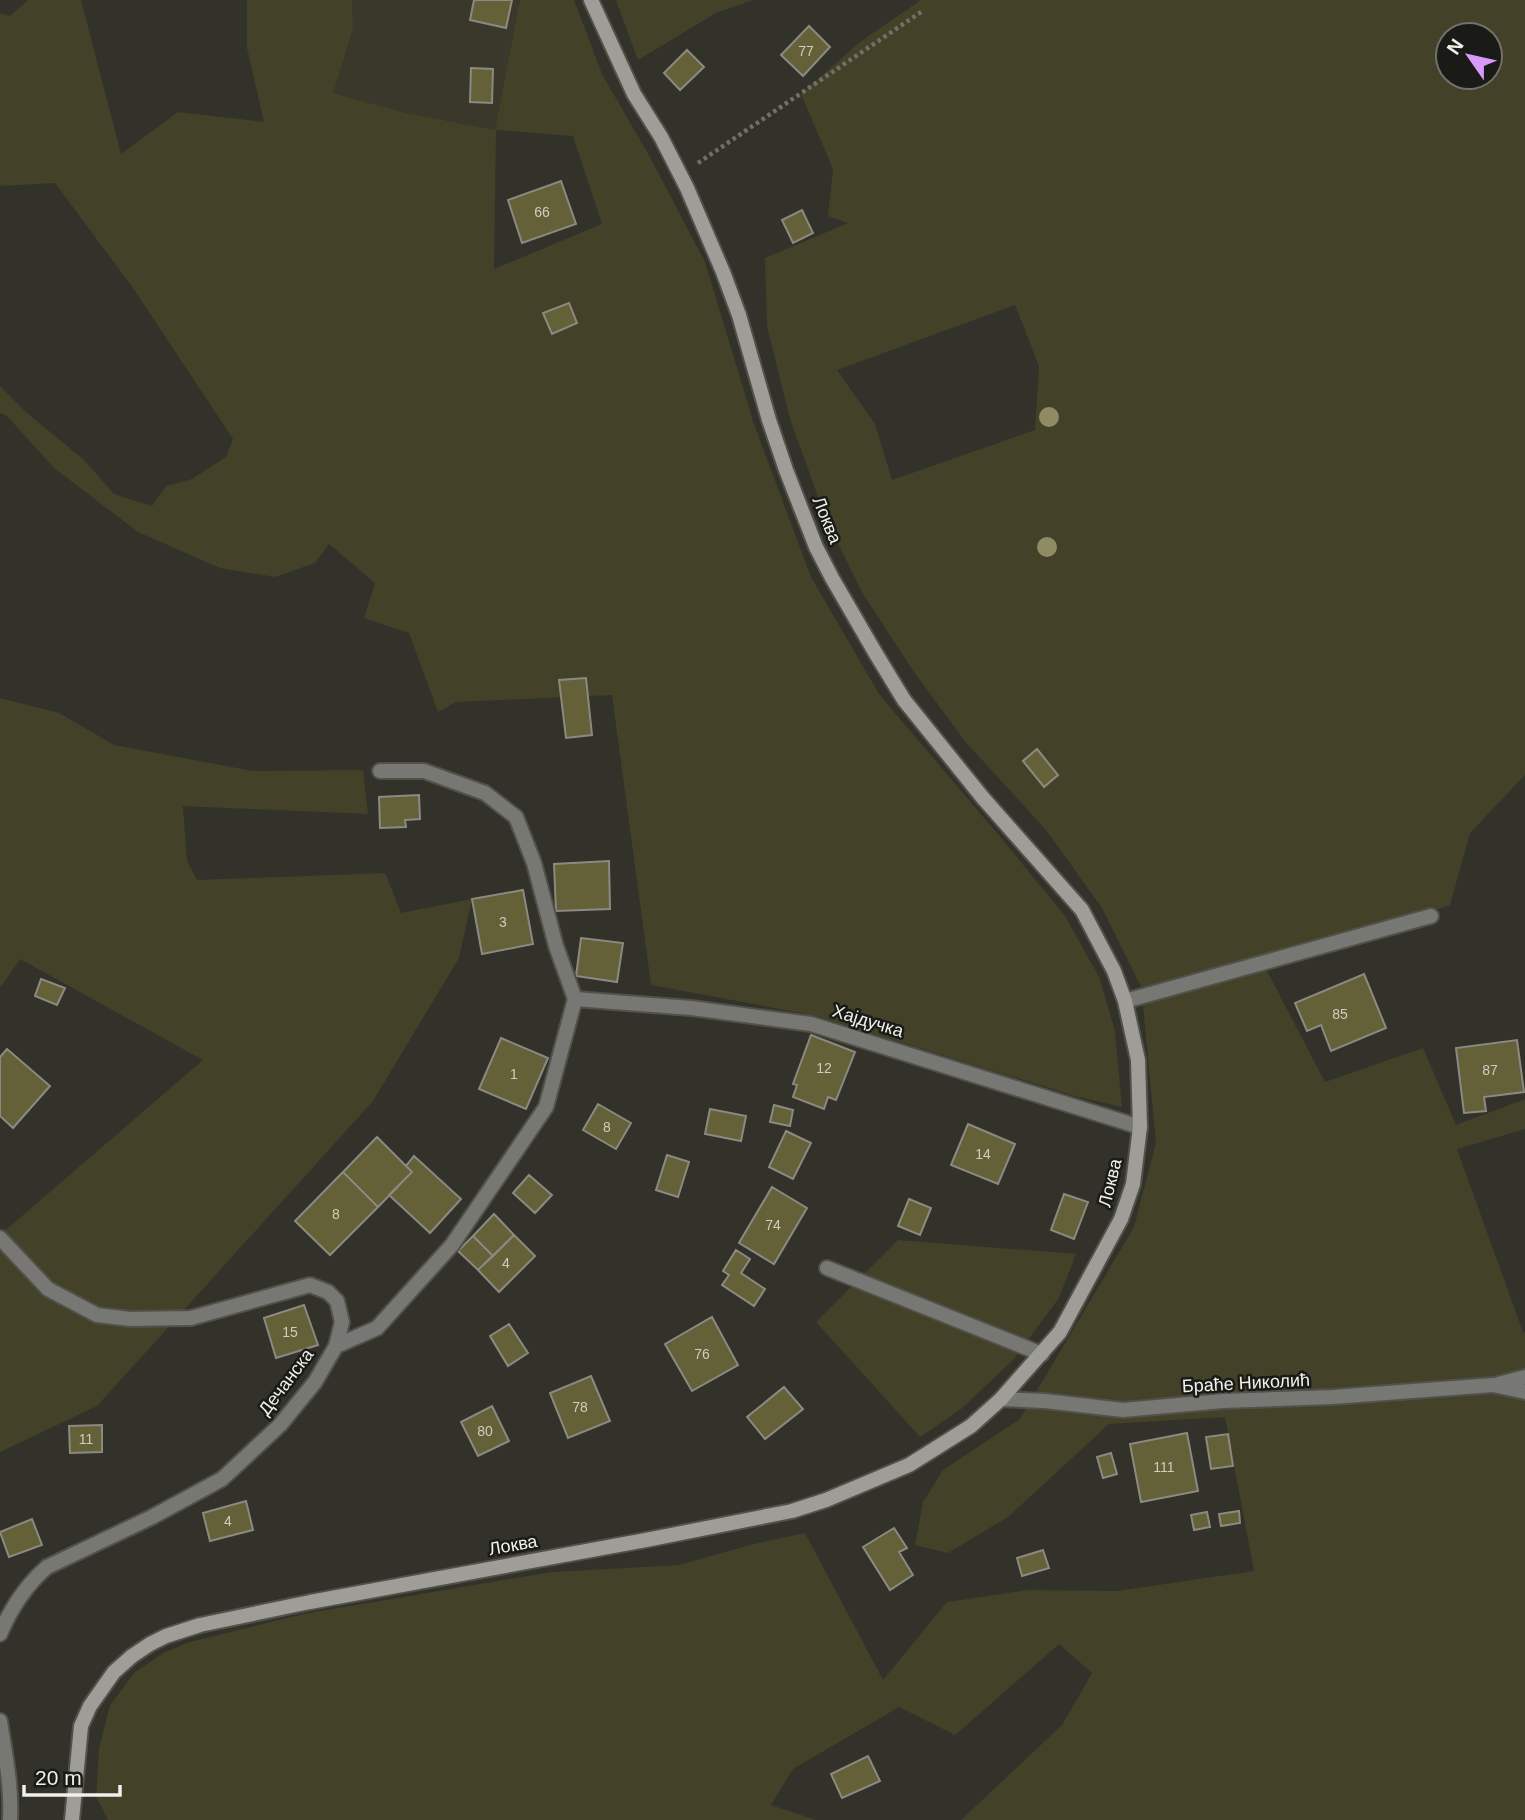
<svg xmlns="http://www.w3.org/2000/svg" width="1525" height="1820" font-family="Arial,sans-serif">
	<style>
		.built { fill: #39382a }
		.green { fill: #434128; fill-rule: evenodd }
		.building { fill: #646038; stroke: #8b8a82; stroke-width: 2 }
		.lines { fill: none; stroke-linecap: round; stroke-linejoin: round }
		.lane-casing { stroke: #51514a; stroke-width: 18 }
		.street-casing { stroke: #51514a; stroke-width: 18 }
		.secondary-casing { stroke: #51514a; stroke-width: 18 }
		.path { stroke: #707069; stroke-width: 4.5; stroke-dasharray: 3.5 3.5; stroke-linecap: butt }
		.lane { stroke: #777773; stroke-width: 14 }
		.street { stroke: #777773; stroke-width: 14 }
		.secondary { stroke: #9e9d98; stroke-width: 14 }
		.tree { fill: #8f8b63 }
		.labels { text-anchor: middle; dominant-baseline: central; stroke-width: 5; stroke-linejoin: round; paint-order: stroke }
		.number-label { font-size: 14px; fill: #cecdbf }
		.street-label { font-size: 18px; fill: #f1f1ec; stroke: #1a1a16 }
	</style>
	<rect width="100%" height="100%" fill="#32322b"/>
	<path class="built" d="M352,0H520L496,130L402,112L332,93L353,29Z"/>
	<path class="green" d="M28,0H81L121,154L178,112L264,122L247,48V0H352L353,29L333,93L402,112L495,130L520,0H574L602,74L650,157L705,262L754,424L811,577L879,694L1002,839L1065,916L1099,977L1115,1031L1122,1107L1078,1097L817,1016L651,985L612,695L456,702L438,712L409,633L364,618L375,583L329,544L315,563L275,577L220,568L138,532L54,468L7,416L0,413V386L27,413L83,459L114,494L152,506L166,486L192,479L226,457L233,439L133,288L55,183L0,186V13L10,16ZM496,130L573,136L602,224L494,269Z
		M616,0H753L716,13L638,60Z
		M921,0H1525V775L1470,833L1450,905L1267,971L1325,1082L1423,1048L1456,1125L1525,1099V1129L1457,1149L1523,1332H1525V1820H961L1062,1725L1092,1673L1059,1644L955,1735L899,1707L793,1769L771,1805L816,1820H108L96,1797L99,1749L110,1705L135,1672L165,1652L190,1642L303,1614L552,1572L679,1565L754,1544L805,1533L883,1680L947,1602L1028,1590L1117,1591L1254,1571L1225,1417L1109,1424L1008,1517L948,1553L915,1545L923,1502L943,1470L1020,1419L1134,1227L1156,1143L1143,1005L1260,972L1141,987L1102,908L1046,830L964,740L914,672L863,594L826,519L790,419L767,326L765,258L848,223L828,216L833,169L801,94L860,42ZM1448,35H1490V77H1448ZM1015,305L1039,366L1035,430L892,480L875,424L837,370Z
		M0,698L59,713L114,745L253,771L363,770L368,814L183,806L187,861L197,880L385,873L401,913L472,899L459,958L373,1101L97,1406L0,1452V1235L203,1060L20,959L0,988Z
		M898,1240L1076,1254L1059,1298L1013,1360L961,1409L920,1437L816,1322Z"/>
	<path class="building" d="M474,0H512L506,28L470,20Z
		M809,26L830,47L803,76L781,55Z
		M687,50L704,67L680,90L664,73Z
		M471,68L493,69L492,103L470,102Z
		M561,181L576,224L522,243L508,200Z
		M802,210L813,233L793,243L782,220Z
		M569,303L577,323L552,334L543,313Z
		M586,678L592,735L566,738L559,680Z
		M1037,749L1058,775L1044,787L1023,761Z
		M419,795L420,819L405,820L406,827L380,828L379,797Z
		M609,861L610,909L556,911L554,864Z
		M523,890L533,944L482,954L472,899Z
		M581,938L623,943L617,982L576,976Z
		M1364,974L1386,1028L1331,1051L1321,1025L1307,1031L1295,1003Z
		M41,979L65,988L57,1005L35,996Z
		M811,1035L855,1052L836,1100L828,1097L824,1109L793,1097L797,1085L793,1084Z
		M501,1038L548,1058L526,1109L479,1089Z
		M1517,1040L1524,1092L1484,1097L1486,1111L1464,1113L1456,1048Z
		M7,1049L50,1086L13,1128L0,1116V1057Z
		M598,1104L631,1123L616,1149L583,1130Z
		M774,1105L793,1110L790,1126L770,1122Z
		M710,1109L746,1116L741,1141L705,1134Z
		M968,1124L1015,1144L998,1184L951,1165Z
		M786,1131L811,1143L793,1179L769,1167Z
		M377,1137L412,1172L378,1207L343,1172Z
		M667,1155L689,1162L678,1197L656,1190Z
		M414,1156L461,1199L430,1233L389,1195L412,1172L406,1166Z
		M343,1172L378,1207L330,1255L295,1221Z
		M529,1175L552,1195L535,1213L513,1193Z
		M772,1187L807,1208L774,1264L739,1243Z
		M1064,1194L1088,1202L1074,1239L1051,1230Z
		M909,1199L931,1208L920,1235L898,1226Z
		M494,1214L514,1235L493,1256L473,1236Z
		M514,1235L535,1256L499,1292L478,1270Z
		M473,1236L493,1256L478,1270L458,1251Z
		M736,1250L750,1259L741,1273L765,1289L754,1306L722,1285L729,1275L723,1271Z
		M304,1305L318,1345L276,1358L264,1318Z
		M712,1317L738,1365L692,1391L665,1344Z
		M509,1324L528,1353L508,1366L490,1336Z
		M591,1376L610,1421L568,1438L550,1393Z
		M784,1387L803,1409L765,1439L747,1417Z
		M492,1406L509,1441L478,1456L461,1422Z
		M102,1425V1452L70,1453L69,1426Z
		M1187,1433L1198,1491L1141,1502L1130,1444Z
		M1228,1434L1233,1466L1211,1469L1206,1437Z
		M1111,1453L1117,1474L1103,1478L1097,1457Z
		M246,1501L253,1530L210,1541L203,1513Z
		M1239,1511L1240,1523L1221,1526L1219,1514Z
		M1207,1512L1210,1527L1194,1530L1191,1515Z
		M32,1519L42,1545L9,1557L0,1532Z
		M894,1528L907,1548L899,1552L913,1575L890,1590L863,1547Z
		M1043,1550L1049,1568L1022,1576L1017,1558Z
		M868,1756L880,1781L842,1798L831,1774Z"/>
	<g class="lines">
		<defs>
			<path id="lane" d="M380,771H424L485,793L516,817L534,863L556,946L575,999
				M1125,1001L1431,916
				M827,1268L1042,1354"/>
			<path id="street" d="M0,1238L48,1289L97,1315L130,1319L191,1318L310,1285L328,1292L337,1301L342,1322L336,1346L315,1382L280,1425L222,1479L152,1517L47,1567C25,1586 11,1608 0,1634
				M336,1346L377,1328L452,1245L546,1107L575,999L691,1008L811,1024L1140,1127
				M1498,1384L1525,1377
				M1001,1399L1045,1401L1123,1410L1223,1401L1333,1397L1493,1385L1525,1392
				M0,1721C5,1754 12,1787 10,1820"/>
			<path id="secondary" d="M72,1820L81,1726L90,1706L114,1672L132,1656L150,1644L166,1636L200,1625L310,1602L646,1540L792,1511L826,1500L909,1465L971,1426L1001,1399L1060,1332L1121,1219L1133,1184L1140,1127L1138,1060L1125,1001L1114,971L1082,910L983,798L904,700L876,654L832,578L816,547L786,470L769,420L739,315L723,272L687,188L661,137L634,94L591,0"/>
		</defs>
		<use href="#lane" class="lane-casing"/>
		<use href="#street" class="street-casing"/>
		<use href="#secondary" class="secondary-casing"/>
		<path class="path" d="M698,163L924,10"/>
		<use href="#lane" class="lane"/>
		<use href="#street" class="street"/>
		<use href="#secondary" class="secondary"/>
	</g>
	<g class="tree">
		<circle cx="1049" cy="417" r="10"/>
		<circle cx="1047" cy="547" r="10"/>
	</g>
	<g class="labels">
		<g class="number-label">
			<text x="806" y="51">77</text>
			<text x="542" y="212">66</text>
			<text x="503" y="922">3</text>
			<text x="1340" y="1014">85</text>
			<text x="824" y="1068">12</text>
			<text x="1490" y="1070">87</text>
			<text x="514" y="1074">1</text>
			<text x="607" y="1127">8</text>
			<text x="983" y="1154">14</text>
			<text x="336" y="1214">8</text>
			<text x="773" y="1225">74</text>
			<text x="506" y="1263">4</text>
			<text x="290" y="1332">15</text>
			<text x="702" y="1354">76</text>
			<text x="580" y="1407">78</text>
			<text x="485" y="1431">80</text>
			<text x="86" y="1439">11</text>
			<text x="1164" y="1467">111</text>
			<text x="228" y="1521">4</text>
		</g>
		<g class="street-label">
			<text transform="translate(827 520) rotate(68)">Локва</text>
			<text transform="translate(868 1021) rotate(17)">Хајдучка</text>
			<text transform="translate(1110 1183) rotate(-76)">Локва</text>
			<text transform="translate(286 1382) rotate(-53)">Дечанска</text>
			<text transform="translate(1246 1383) rotate(-3)">Браће Николић</text>
			<text transform="translate(513 1545) rotate(-10)">Локва</text>
		</g>
	</g>
	<g transform="translate(1469 56) rotate(304)"><circle r="33" fill="#1a1a16" stroke="#70706c" stroke-width="2"/>
	<path d="M0-5L12 26L0 18L-12 26Z" fill="#d89af8"/>
	<text y="-10" font-size="19" font-weight="bold" text-anchor="middle" fill="#f1f1ec">N</text>
	</g>
	<path d="M24 1785v10h96v-10" fill="none" stroke="#f1f1ec" stroke-width="3.5"/>
	<text x="35" y="1785" font-size="21" fill="#f1f1ec" stroke="#1a1a16" stroke-width="5" paint-order="stroke">20 m</text>
</svg>
